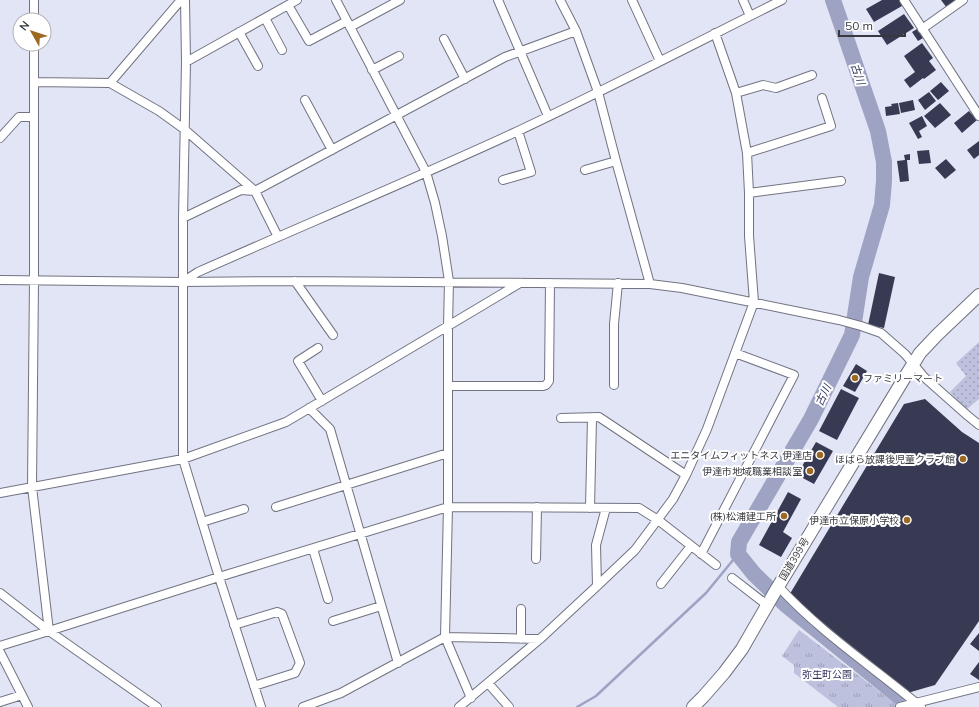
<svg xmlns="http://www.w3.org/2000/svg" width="979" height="707" font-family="Mulish,'Noto Sans JP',sans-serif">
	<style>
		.grass { fill: url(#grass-dots) }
		.park { fill: url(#park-tufts) }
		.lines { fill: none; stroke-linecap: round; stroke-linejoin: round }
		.stream { stroke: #9fa3c3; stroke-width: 2.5 }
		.river { stroke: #9fa3c3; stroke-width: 16 }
		.building { fill: #383a54 }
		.minor-casing { stroke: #717381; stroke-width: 10 }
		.highway-casing { stroke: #717381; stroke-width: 14 }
		.minor { stroke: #fff; stroke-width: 8 }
		.highway { stroke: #fff; stroke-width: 12 }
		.poi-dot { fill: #9d6820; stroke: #fff; stroke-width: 1.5 }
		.labels { text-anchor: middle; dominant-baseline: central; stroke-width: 4; stroke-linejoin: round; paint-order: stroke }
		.poi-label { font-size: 10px; fill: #38393f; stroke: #fff; text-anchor: end }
		.street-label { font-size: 10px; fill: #38393f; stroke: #fff }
		.park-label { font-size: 10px; fill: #363864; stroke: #fff }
		.water-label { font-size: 11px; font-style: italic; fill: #30325e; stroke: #fff }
	</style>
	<defs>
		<pattern id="grass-dots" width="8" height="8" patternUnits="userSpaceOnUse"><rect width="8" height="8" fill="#bdc1de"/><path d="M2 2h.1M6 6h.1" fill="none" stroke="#9b9eb5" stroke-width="1.8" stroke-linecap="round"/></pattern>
		<pattern id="park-tufts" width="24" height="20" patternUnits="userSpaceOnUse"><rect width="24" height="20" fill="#bdc1de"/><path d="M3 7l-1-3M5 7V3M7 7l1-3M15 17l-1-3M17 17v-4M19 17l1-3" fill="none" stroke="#9b9eb5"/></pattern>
	</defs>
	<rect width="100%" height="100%" fill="#e2e5f5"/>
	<path class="grass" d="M979,342V399L966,410L950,392L966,376L956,363Z"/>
	<path class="park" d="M799,630L900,707H838L794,673V665L782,656Z"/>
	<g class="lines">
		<path class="stream" d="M577,707L596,696L706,593L738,554"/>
		<path class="river" d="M833,0L878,131L884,162V181L882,205L861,277L852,335L811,419L739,542L738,554L754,574L786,605L912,707"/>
	</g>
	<path class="building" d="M882,0H899L902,6L874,22L866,9Z
		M941,0H959L947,8Z
		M904,14L914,28L887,45L878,31Z
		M917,29L923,38L918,41L912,32Z
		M922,43L933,58L929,61L936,70L924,79L923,78L910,88L904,80L915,72L904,56Z
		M941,82L949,91L938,100L930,91Z
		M929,92L936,101L925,110L918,100Z
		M913,100L915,110L901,113L899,103Z
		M898,103L900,114L886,116L885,107L892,106L891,104Z
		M940,103L951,115L935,128L924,116Z
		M969,111L977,120L962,133L954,123Z
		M922,116L927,126L919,131L922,137L918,139L909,123Z
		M979,141V155L974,159L967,150Z
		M929,150L931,163L919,164L917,151Z
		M910,154V160H907L909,181L900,182L897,161L905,160L904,155Z
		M946,159L956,170L945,179L935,168Z
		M879,273L895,277L884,328L868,325Z
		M856,364L867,371L855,392L843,386Z
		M841,389L859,398L837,440L819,431Z
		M925,399L962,432L979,443V621L935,685L904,694L788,597L904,404Z
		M816,442L833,451L814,484L797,475Z
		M788,492L801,499L783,532L792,538L781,557L759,545Z
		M979,633V651L970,644Z
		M979,662V680L970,674Z"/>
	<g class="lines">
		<defs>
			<path id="minor" d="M185,0L186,62L183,218V459L219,577L261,707
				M336,0L426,172L435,203L442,236L449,281L448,326V507L445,637L471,698
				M498,0L548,116
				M560,0L576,31L598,92L616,161L650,284
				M632,0L660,61
				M743,0L750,16
				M904,0L979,116
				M288,5L309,41L347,21
				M265,18L282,50
				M34,20V0
				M350,27L400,0
				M922,29L963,0
				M239,32L258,66
				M715,33L736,93L763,85L776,88L812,75
				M444,39L465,79
				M34,44V280L32,487L49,631L219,577L448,507L639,508L658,520L716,565
				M186,62L297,0
				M372,70L399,56
				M34,82L110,83L181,0
				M110,83L159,111L184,129L255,191L278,237
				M305,100L332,150
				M0,138L19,117H34
				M747,153L831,126L822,98
				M585,170L616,161
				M503,180L531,172L518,131
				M749,193L841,181
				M183,218L241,190L255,191L505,57L576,31
				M0,280L183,282L295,281L650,284L682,288L746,301L839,320L861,326L881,333L905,354L924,377L968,416L979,425
				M184,281L198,272C304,225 412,180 518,131C607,89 694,44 782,0
				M295,281L333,335
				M318,348L298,361L322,401
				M614,385V324L618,283
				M448,386H543L546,385L549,381L550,283
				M309,408L330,429L398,663
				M561,418L599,417L686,475
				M0,493L183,459L286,422L448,326L520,283
				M276,507L448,453
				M590,508L592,418
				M202,522L244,509
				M313,549L328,599
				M701,554L794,375L735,353
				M536,559L537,507
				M732,578L767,605
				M661,584L691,546
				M597,586L596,545L606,508
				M778,586C820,632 873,667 921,707
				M0,593L49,631L157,707
				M333,621L381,606
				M234,625L277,612L282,614L300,663L295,673L254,686
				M521,639V609
				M0,646L49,631
				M0,652L28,707
				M488,683L509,707
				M0,702L22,695
				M303,707L341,693L445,637L540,639
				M459,707L540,639L597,586L635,550L673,499L686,475L707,429L754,302L749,236V193L747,153L736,93
				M900,707L979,687"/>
			<path id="highway" d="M693,707L703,697L724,673L742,649L776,590L905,377L920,353L937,335L979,295"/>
		</defs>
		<use href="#minor" class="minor-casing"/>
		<use href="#highway" class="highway-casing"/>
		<use href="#minor" class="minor"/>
		<use href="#highway" class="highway"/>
	</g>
	<g class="poi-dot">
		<circle cx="855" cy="378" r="4"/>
		<circle cx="820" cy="455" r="4"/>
		<circle cx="963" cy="459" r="4"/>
		<circle cx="810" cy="471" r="4"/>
		<circle cx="784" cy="516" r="4"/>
		<circle cx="907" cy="520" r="4"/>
	</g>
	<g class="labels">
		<g class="poi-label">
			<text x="863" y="378" text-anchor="start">ファミリーマート</text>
			<text x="812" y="455">エニタイムフィットネス 伊達店</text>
			<text x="955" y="459">ほばら放課後児童クラブ館</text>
			<text x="802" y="471">伊達市地域職業相談室</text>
			<text x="776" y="516">(株)松浦建工所</text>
			<text x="899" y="520">伊達市立保原小学校</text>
		</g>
		<g class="street-label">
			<text transform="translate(794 559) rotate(-59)">国道399号</text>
		</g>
		<g class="park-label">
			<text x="827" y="674">弥生町公園</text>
		</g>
		<g class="water-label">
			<text transform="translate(858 74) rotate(71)">古川</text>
			<text transform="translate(823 395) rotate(-64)">古川</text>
		</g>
	</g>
	<g transform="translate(32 32) rotate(309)"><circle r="19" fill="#ffffff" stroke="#afb0b2"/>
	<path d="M0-3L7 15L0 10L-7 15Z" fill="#9d6820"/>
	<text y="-6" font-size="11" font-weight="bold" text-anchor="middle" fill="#38393f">N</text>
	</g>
	<path d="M839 30v6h66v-6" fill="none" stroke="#38393f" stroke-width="2"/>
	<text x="845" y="30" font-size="12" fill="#38393f" stroke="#ffffff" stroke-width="3" paint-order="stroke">50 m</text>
</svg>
